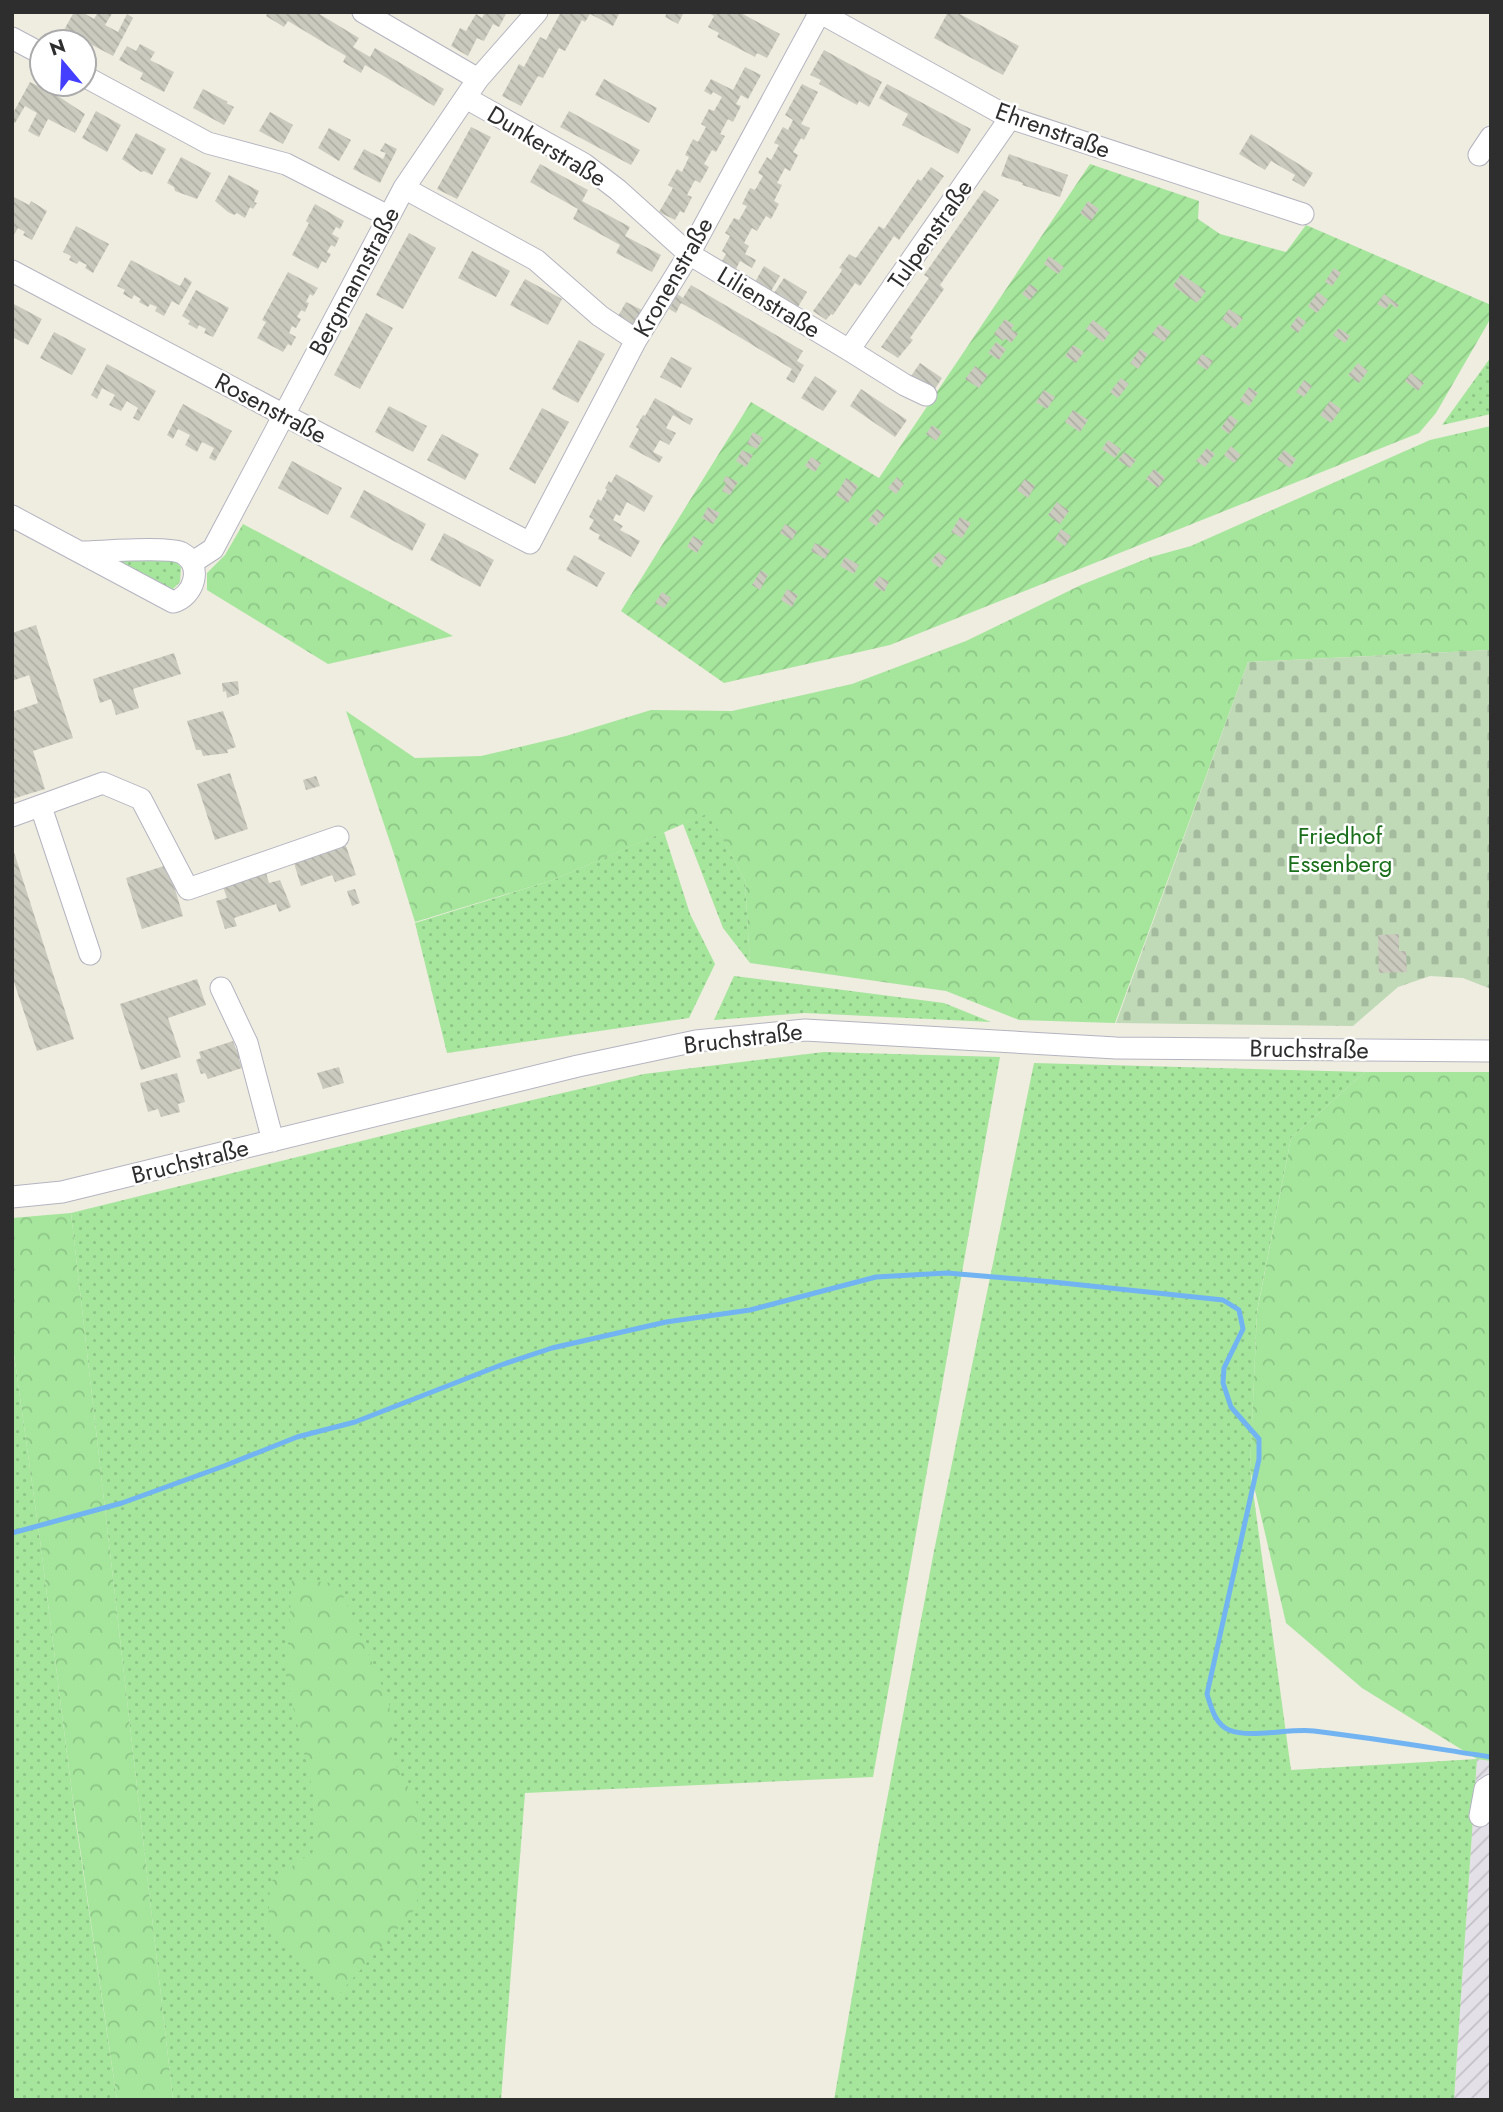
<svg xmlns="http://www.w3.org/2000/svg" width="1503" height="2112" font-family="Jost,sans-serif">
	<style>
		.industrial { fill: url(#industrial-furrows) }
		.grass { fill: url(#grass-dots) }
		.forest { fill: url(#forest-crowns) }
		.cemetery { fill: url(#cemetery-stones) }
		.garden { fill: url(#garden-furrows) }
		.lines { fill: none; stroke-linecap: round; stroke-linejoin: round }
		.stream { stroke: #72b4f2; stroke-width: 5 }
		.building { fill: url(#building-back-hatch) }
		.minor-casing { stroke: #b4b4c1; stroke-width: 23 }
		.minor { stroke: #fff; stroke-width: 21 }
		.labels { text-anchor: middle; dominant-baseline: central; stroke-width: 5; stroke-linejoin: round; paint-order: stroke }
		.street-label { font-size: 24px; fill: #2e2e2e; stroke: #fff }
		.park-label { font-size: 24px; fill: #196f1a; stroke: #fff }
	</style>
	<defs>
		<pattern id="industrial-furrows" width="10" height="10" patternUnits="userSpaceOnUse" patternTransform="scale(1.75)"><rect width="10" height="10" fill="#e4e0e8"/><path d="M-1 1l2-2M0 10L10 0M9 11l2-2" fill="none" stroke="#c4c0c7"/></pattern>
		<pattern id="grass-dots" width="8" height="8" patternUnits="userSpaceOnUse" patternTransform="scale(1.75)"><rect width="8" height="8" fill="#a5e69c"/><path d="M2 2h.1M6 6h.1" fill="none" stroke="#8ec687" stroke-width="1.8" stroke-linecap="round"/></pattern>
		<pattern id="forest-crowns" width="20" height="18" patternUnits="userSpaceOnUse" patternTransform="scale(1.75)"><rect width="20" height="18" fill="#a5e69c"/><path d="M2 6a3 3 0 1 1 6 0M12 15a3 3 0 1 1 6 0" fill="none" stroke="#8ec687"/></pattern>
		<pattern id="cemetery-stones" width="16" height="16" patternUnits="userSpaceOnUse" patternTransform="scale(1.75)"><rect width="16" height="16" fill="#c0d9b7"/><path d="M2 7V4a2 2 0 0 1 4 0v3zM10 15v-3a2 2 0 0 1 4 0v3z" fill="#a5bb9e"/></pattern>
		<pattern id="garden-furrows" width="10" height="10" patternUnits="userSpaceOnUse" patternTransform="scale(1.75)"><rect width="10" height="10" fill="#a5e69c"/><path d="M-1 1l2-2M0 10L10 0M9 11l2-2" fill="none" stroke="#8ec687"/></pattern>
		<pattern id="building-back-hatch" width="6" height="6" patternUnits="userSpaceOnUse" patternTransform="scale(1.75)"><rect width="6" height="6" fill="#cbcabe"/><path d="M-1 5l2 2M0 0l6 6M5-1l2 2" fill="none" stroke="#afaea4"/></pattern>
	</defs>
	<rect width="100%" height="100%" fill="#efece0"/>
	<path class="industrial" d="M1477,1759L1491,1761V2100H1454Z"/>
	<path class="grass" d="M1491,357V414L1442,425Z
		M107,558L174,560L181,567L180,582L171,591Z
		M709,812L745,881L750,963L723,928L683,824Z
		M664,832L690,914L715,964L689,1018L447,1053L415,923L553,880Z
		M734,976L944,1003L991,1022L805,1013L714,1020Z
		M824,1052L1000,1057L873,1777L525,1793L501,2100H173L71,1213L426,1125L644,1074Z
		M1034,1063L1365,1072L1291,1138L1257,1311L1250,1469L1291,1770L1477,1759L1454,2100H834L879,1842L934,1551Z
		M12,1340L40,1540L75,1817L117,2100H12Z"/>
	<path class="forest" d="M1491,426V650L1248,662L1115,1023L1019,1020L946,991L750,963L745,881L709,813L553,880L415,922L394,854L346,711L415,758L481,756L566,736L651,710L732,711L852,684L966,641L1081,585L1151,557L1191,546L1430,440Z
		M243,524L453,636L328,664L207,590V573L225,555Z
		M1365,1072H1491V1761L1477,1759L1362,1688L1286,1623L1250,1469L1257,1312L1291,1138Z
		M71,1213L173,2100H117L72,1793L40,1540L12,1340V1218Z
		M292,1578L338,1584L389,1702L394,1762L421,1811L417,1907L338,1995L268,1928L270,1882L315,1850L313,1791L286,1677Z"/>
	<path class="cemetery" d="M1491,650V989L1463,978L1430,976L1398,987L1353,1026L1116,1023L1248,662Z"/>
	<path class="garden" d="M1090,164L1199,201L1198,219L1220,234L1286,252L1306,225L1491,305V316L1488,323L1436,413L1419,433L890,645L724,683L621,611L751,402L879,478Z"/>
	<g class="lines">
		<path class="stream" d="M12,1533L122,1503L224,1466L297,1437L355,1422L501,1365L552,1348L666,1322L750,1310L876,1277L947,1273L1053,1282L1223,1300L1239,1310L1243,1329L1224,1368L1223,1383L1231,1407L1259,1439V1459L1207,1694C1211,1707 1215,1724 1229,1730C1251,1739 1289,1728 1314,1731C1373,1738 1432,1748 1491,1757"/>
	</g>
	<path class="building" d="M74,12H82L94,19L98,12H113L105,25L118,32L127,14L133,18L113,56L64,30Z
		M268,12H316L359,38L353,47L370,57L375,48L444,89L434,106L365,65L361,73L343,62L346,56L288,21L284,27L266,16Z
		M485,12H507L499,27L493,24L484,41L477,38L468,56L451,46L460,28L466,31L476,14L482,18Z
		M561,12H620L613,26L590,14L585,22L582,20L565,51L559,48L543,78L538,76L521,106L502,96L519,64L524,67L540,37L546,40Z
		M667,12H684L678,24L665,17Z
		M707,12H739L780,34L767,58L757,53L755,57L717,37L719,33L708,27L714,16Z
		M948,12H956L1019,46L1003,75L934,38Z
		M140,44L155,52L150,60L174,72L164,92L140,79L143,73L119,60L127,46L136,51Z
		M824,50L882,82L869,107L859,101L857,105L819,84L821,80L810,75Z
		M745,67L761,75L748,99L741,95L736,104L741,106L733,122L728,119L720,134L725,136L716,152L712,150L704,164L709,167L700,183L695,180L687,195L692,197L684,213L680,211L675,220L659,212L673,188L668,185L677,169L682,172L689,157L685,155L693,139L698,142L706,127L701,124L709,109L714,111L722,97L713,92L711,95L704,91L711,79L733,90Z
		M604,79L657,108L649,123L595,95Z
		M30,82L61,98L85,114L75,133L48,119L39,137L33,134L28,131L37,113L25,106L15,123L12,122V115Z
		M802,84L818,92L801,124L810,128L804,140L801,138L793,152L798,155L790,171L785,168L777,183L782,185L774,201L779,204L771,219L766,216L757,231L752,228L744,243L749,246L745,254L756,260L752,268L740,261L736,269L722,261L726,254L722,251L730,236L725,233L734,218L739,220L747,206L742,204L750,188L755,190L763,176L758,173L767,157L771,160L779,145L774,143L783,127L788,130L793,120L785,115Z
		M887,84L971,129L958,154L902,125L908,114L879,98Z
		M203,89L228,102L226,103L234,107L224,125L193,108Z
		M96,111L121,125L107,152L82,138Z
		M569,111L640,150L631,165L560,127Z
		M270,112L293,125L283,144L259,131Z
		M471,127L491,137L457,199L437,189Z
		M329,128L351,140L339,161L318,148Z
		M136,133L166,149L152,175L144,171L141,172L122,159Z
		M1251,134L1313,173L1304,187L1292,180L1295,175L1271,161L1265,170L1239,154Z
		M385,143L397,149L380,183L353,169L364,149L383,159L386,153L380,151Z
		M1009,154L1068,175L1060,197L1022,185L1023,183L1001,176Z
		M181,157L211,173L197,199L175,191L174,187L167,183Z
		M540,164L588,190L582,201L630,227L625,236L661,255L652,272L616,253L620,245L573,219L578,209L530,182Z
		M931,167L944,176L899,240L894,236L860,286L855,283L833,315L831,314L826,320L813,311L841,272L842,269L839,268L849,254L856,258L879,226L884,229L918,179L921,181Z
		M229,175L259,191L254,202L257,203L253,209L250,207L245,218L237,213L234,215L228,212L215,201Z
		M984,190L999,200L940,285L944,289L910,338L913,340L898,358L881,347L929,278L924,275Z
		M12,196L29,205L31,201L47,211L32,240L23,235L25,232L18,228L12,238Z
		M1088,201L1099,209L1091,221L1080,213Z
		M315,204L344,221L340,229L336,227L332,234L339,238L335,247L331,245L327,252L331,254L326,263L322,261L318,269L292,255L309,223L306,221Z
		M76,226L109,244L93,273L85,268L87,265L79,261L77,264L69,260L71,256L63,252Z
		M409,233L436,248L403,309L376,295Z
		M472,251L510,271L496,297L458,278Z
		M1049,256L1064,267L1058,274L1044,264Z
		M131,260L180,286L185,277L192,282L179,305L172,301L164,316L155,311L157,307L150,304L148,307L139,302L141,299L134,295L132,299L123,294L125,290L117,286Z
		M764,266L780,276L771,291L755,282Z
		M1334,268L1341,273L1332,286L1325,282Z
		M288,272L318,288L313,296L310,294L306,302L309,303L305,312L301,310L297,317L301,319L296,328L292,326L289,333L296,337L291,346L288,344L283,352L257,338L266,322L262,320Z
		M1181,274L1206,291L1197,303L1173,286Z
		M784,278L807,292L798,307L774,293Z
		M525,279L562,299L548,325L510,305Z
		M1030,284L1038,290L1030,300L1022,294Z
		M691,285L803,351L797,361L804,365L794,383L786,379L792,369L713,321L681,303L676,313L669,309L677,294L683,298Z
		M196,290L229,308L213,337L204,333L206,329L199,325L197,329L188,324L190,321L182,316Z
		M1318,292L1328,300L1317,313L1308,306Z
		M1384,294L1399,305L1396,308L1390,303L1386,309L1377,304Z
		M626,302L642,310L633,326L617,318Z
		M12,303L42,319L28,345L12,337Z
		M1229,309L1243,318L1235,329L1222,319Z
		M366,313L393,328L360,389L334,375Z
		M1298,316L1306,322L1298,333L1290,327Z
		M1005,319L1014,325L1011,329L1018,334L1011,343L1005,338L1003,341L994,334Z
		M1093,320L1110,333L1103,342L1086,329Z
		M1159,324L1171,332L1164,342L1152,334Z
		M1339,328L1350,336L1345,343L1333,335Z
		M54,332L86,349L72,375L40,358Z
		M579,340L605,354L578,403L552,389Z
		M996,342L1006,349L999,360L988,353Z
		M1073,345L1084,352L1076,363L1065,356Z
		M1140,349L1148,354L1138,369L1130,363Z
		M1202,354L1213,361L1207,370L1196,363Z
		M671,357L692,368L681,388L660,377Z
		M920,363L942,378L933,392L911,376Z
		M1358,363L1368,371L1359,383L1348,375Z
		M107,364L156,391L139,421L133,418L138,408L127,401L121,411L109,405L115,395L102,388L97,399L91,395Z
		M975,366L988,375L979,388L965,379Z
		M1411,373L1424,383L1418,391L1405,381Z
		M815,376L837,391L823,411L801,398Z
		M1121,378L1129,384L1118,398L1110,392Z
		M1304,380L1312,386L1304,397L1296,392Z
		M1249,387L1258,393L1249,406L1240,400Z
		M861,389L907,420L895,437L850,406Z
		M1044,390L1055,397L1047,409L1036,402Z
		M655,398L693,419L690,425L673,415L666,428L676,433L669,445L660,440L653,452L663,457L659,463L629,447L639,429L636,427L643,415L645,416Z
		M1330,401L1341,409L1331,423L1320,415Z
		M183,404L232,431L215,461L209,458L214,448L202,442L197,452L185,445L190,435L178,429L173,439L167,435Z
		M389,406L427,426L413,452L375,432Z
		M542,408L569,422L535,484L509,469Z
		M1073,410L1088,420L1080,432L1065,422Z
		M1230,415L1238,421L1229,434L1221,428Z
		M932,425L942,432L936,441L926,434Z
		M753,432L763,438L757,449L747,444Z
		M442,434L479,454L465,480L427,460Z
		M1108,440L1121,449L1115,458L1102,449Z
		M1231,446L1241,455L1234,463L1224,455Z
		M1207,448L1215,454L1205,467L1196,461Z
		M742,450L753,455L746,467L736,461Z
		M1284,450L1296,459L1290,468L1277,459Z
		M1124,452L1136,460L1130,468L1118,460Z
		M811,457L821,463L815,472L805,466Z
		M292,461L342,488L328,515L278,488Z
		M1154,469L1165,478L1158,488L1146,479Z
		M616,474L653,496L644,512L627,502L620,516L616,514L613,520L623,526L620,530L640,541L631,557L598,539L600,535L589,529L594,520L589,517L598,499L601,501L607,490L605,488L609,481L611,483Z
		M726,476L738,482L730,495L722,491L726,483L723,481Z
		M897,477L904,484L896,494L888,488Z
		M846,478L858,486L848,503L836,495Z
		M1025,479L1035,486L1028,498L1017,490Z
		M364,490L426,524L412,551L350,517Z
		M1057,502L1069,511L1060,524L1048,515Z
		M708,507L720,513L713,524L702,518Z
		M877,509L885,515L876,526L868,520Z
		M960,517L971,523L962,538L951,532Z
		M785,524L797,531L792,540L780,533Z
		M1061,529L1071,536L1065,546L1055,539Z
		M444,533L494,560L480,587L430,560Z
		M693,536L704,542L697,553L687,547Z
		M815,543L830,550L825,559L811,551Z
		M938,552L947,558L940,568L931,561Z
		M574,555L605,573L597,587L566,570Z
		M845,557L859,565L854,574L840,566Z
		M761,570L768,575L760,590L752,585Z
		M879,576L889,582L884,592L873,585Z
		M787,589L798,595L792,607L781,600Z
		M662,592L671,598L664,608L655,603Z
		M36,625L73,738L33,751L45,789L12,799V712L38,703L29,675L12,681V633Z
		M174,653L181,674L133,689L139,708L116,715L111,699L100,703L93,679Z
		M238,681L239,694L227,698L226,691L223,692L222,683Z
		M223,711L236,747L227,750L228,753L203,756L201,750H196L187,721Z
		M230,773L248,829L215,840L197,784Z
		M316,776L320,786L306,790L303,780Z
		M346,846L356,875L335,882L332,875L301,886L294,863Z
		M13,849L74,1039L37,1051L12,976Z
		M164,866L175,889L183,916L142,929L126,878Z
		M266,873L269,883L280,880L291,907L279,912L276,904L234,918L237,926L225,929L216,901L227,898L223,887Z
		M355,889L360,903L352,906L347,891Z
		M1399,934V951H1406L1407,972L1379,973L1378,935Z
		M197,979L206,1005L168,1018L181,1057L141,1070L120,1004Z
		M233,1041L236,1049L240,1052L241,1055L239,1059L242,1068L208,1079L205,1073L201,1074L196,1060L201,1058L199,1052Z
		M339,1067L344,1083L323,1089L317,1073Z
		M177,1073L185,1102L178,1104L180,1112L161,1117L158,1109L148,1112L140,1083Z"/>
	<g class="lines">
		<defs>
			<path id="minor" d="M363,12L478,79
				M819,12L1010,118L1303,214
				M12,38L42,54
				M84,76L208,143L286,164L388,216
				M466,98L584,164L618,190L689,254L849,350L905,385L926,395
				M1479,155L1491,137
				M404,188L536,260L600,316L636,340
				M12,271L284,415L530,543L636,340L689,254L820,12
				M849,350L1010,118
				M12,516L173,602C194,597 204,565 182,553C168,546 99,552 80,552
				M193,562L213,549L404,188L478,79L537,12
				M41,807L90,954
				M12,816L103,783L141,799L188,889L338,837
				M221,988L247,1043L273,1141
				M12,1197L62,1192L578,1066L696,1041L805,1030L1116,1048L1491,1051
				M1480,1816L1485,1789L1491,1785"/>
		</defs>
		<use href="#minor" class="minor-casing"/>
		<use href="#minor" class="minor"/>
	</g>
	<g class="labels">
		<g class="street-label">
			<text transform="translate(1053 130) rotate(20)">Ehrenstraße</text>
			<text transform="translate(547 146) rotate(31)">Dunkerstraße</text>
			<text transform="translate(930 234) rotate(-55)">Tulpenstraße</text>
			<text transform="translate(673 277) rotate(-60)">Kronenstraße</text>
			<text transform="translate(354 281) rotate(-62)">Bergmannstraße</text>
			<text transform="translate(769 302) rotate(31)">Lilienstraße</text>
			<text transform="translate(271 408) rotate(28)">Rosenstraße</text>
			<text transform="translate(743 1038) rotate(-7)">Bruchstraße</text>
			<text transform="translate(1309 1049) rotate(1)">Bruchstraße</text>
			<text transform="translate(190 1161) rotate(-14)">Bruchstraße</text>
		</g>
		<g class="park-label">
			<text x="1340" y="835">Friedhof<tspan x="1340" dy="28">Essenberg</tspan></text>
		</g>
	</g>
	<rect width="1503" height="2112" fill="none" stroke="#2e2e2e" stroke-width="28"/>
	<g transform="translate(63 63) rotate(341)"><circle r="33" fill="#ffffff" stroke="#ababab" stroke-width="2"/>
	<path d="M0-5L12 26L0 18L-12 26Z" fill="#443eff"/>
	<text y="-10" font-size="19" font-weight="bold" text-anchor="middle" fill="#2e2e2e">N</text>
	</g>
</svg>
